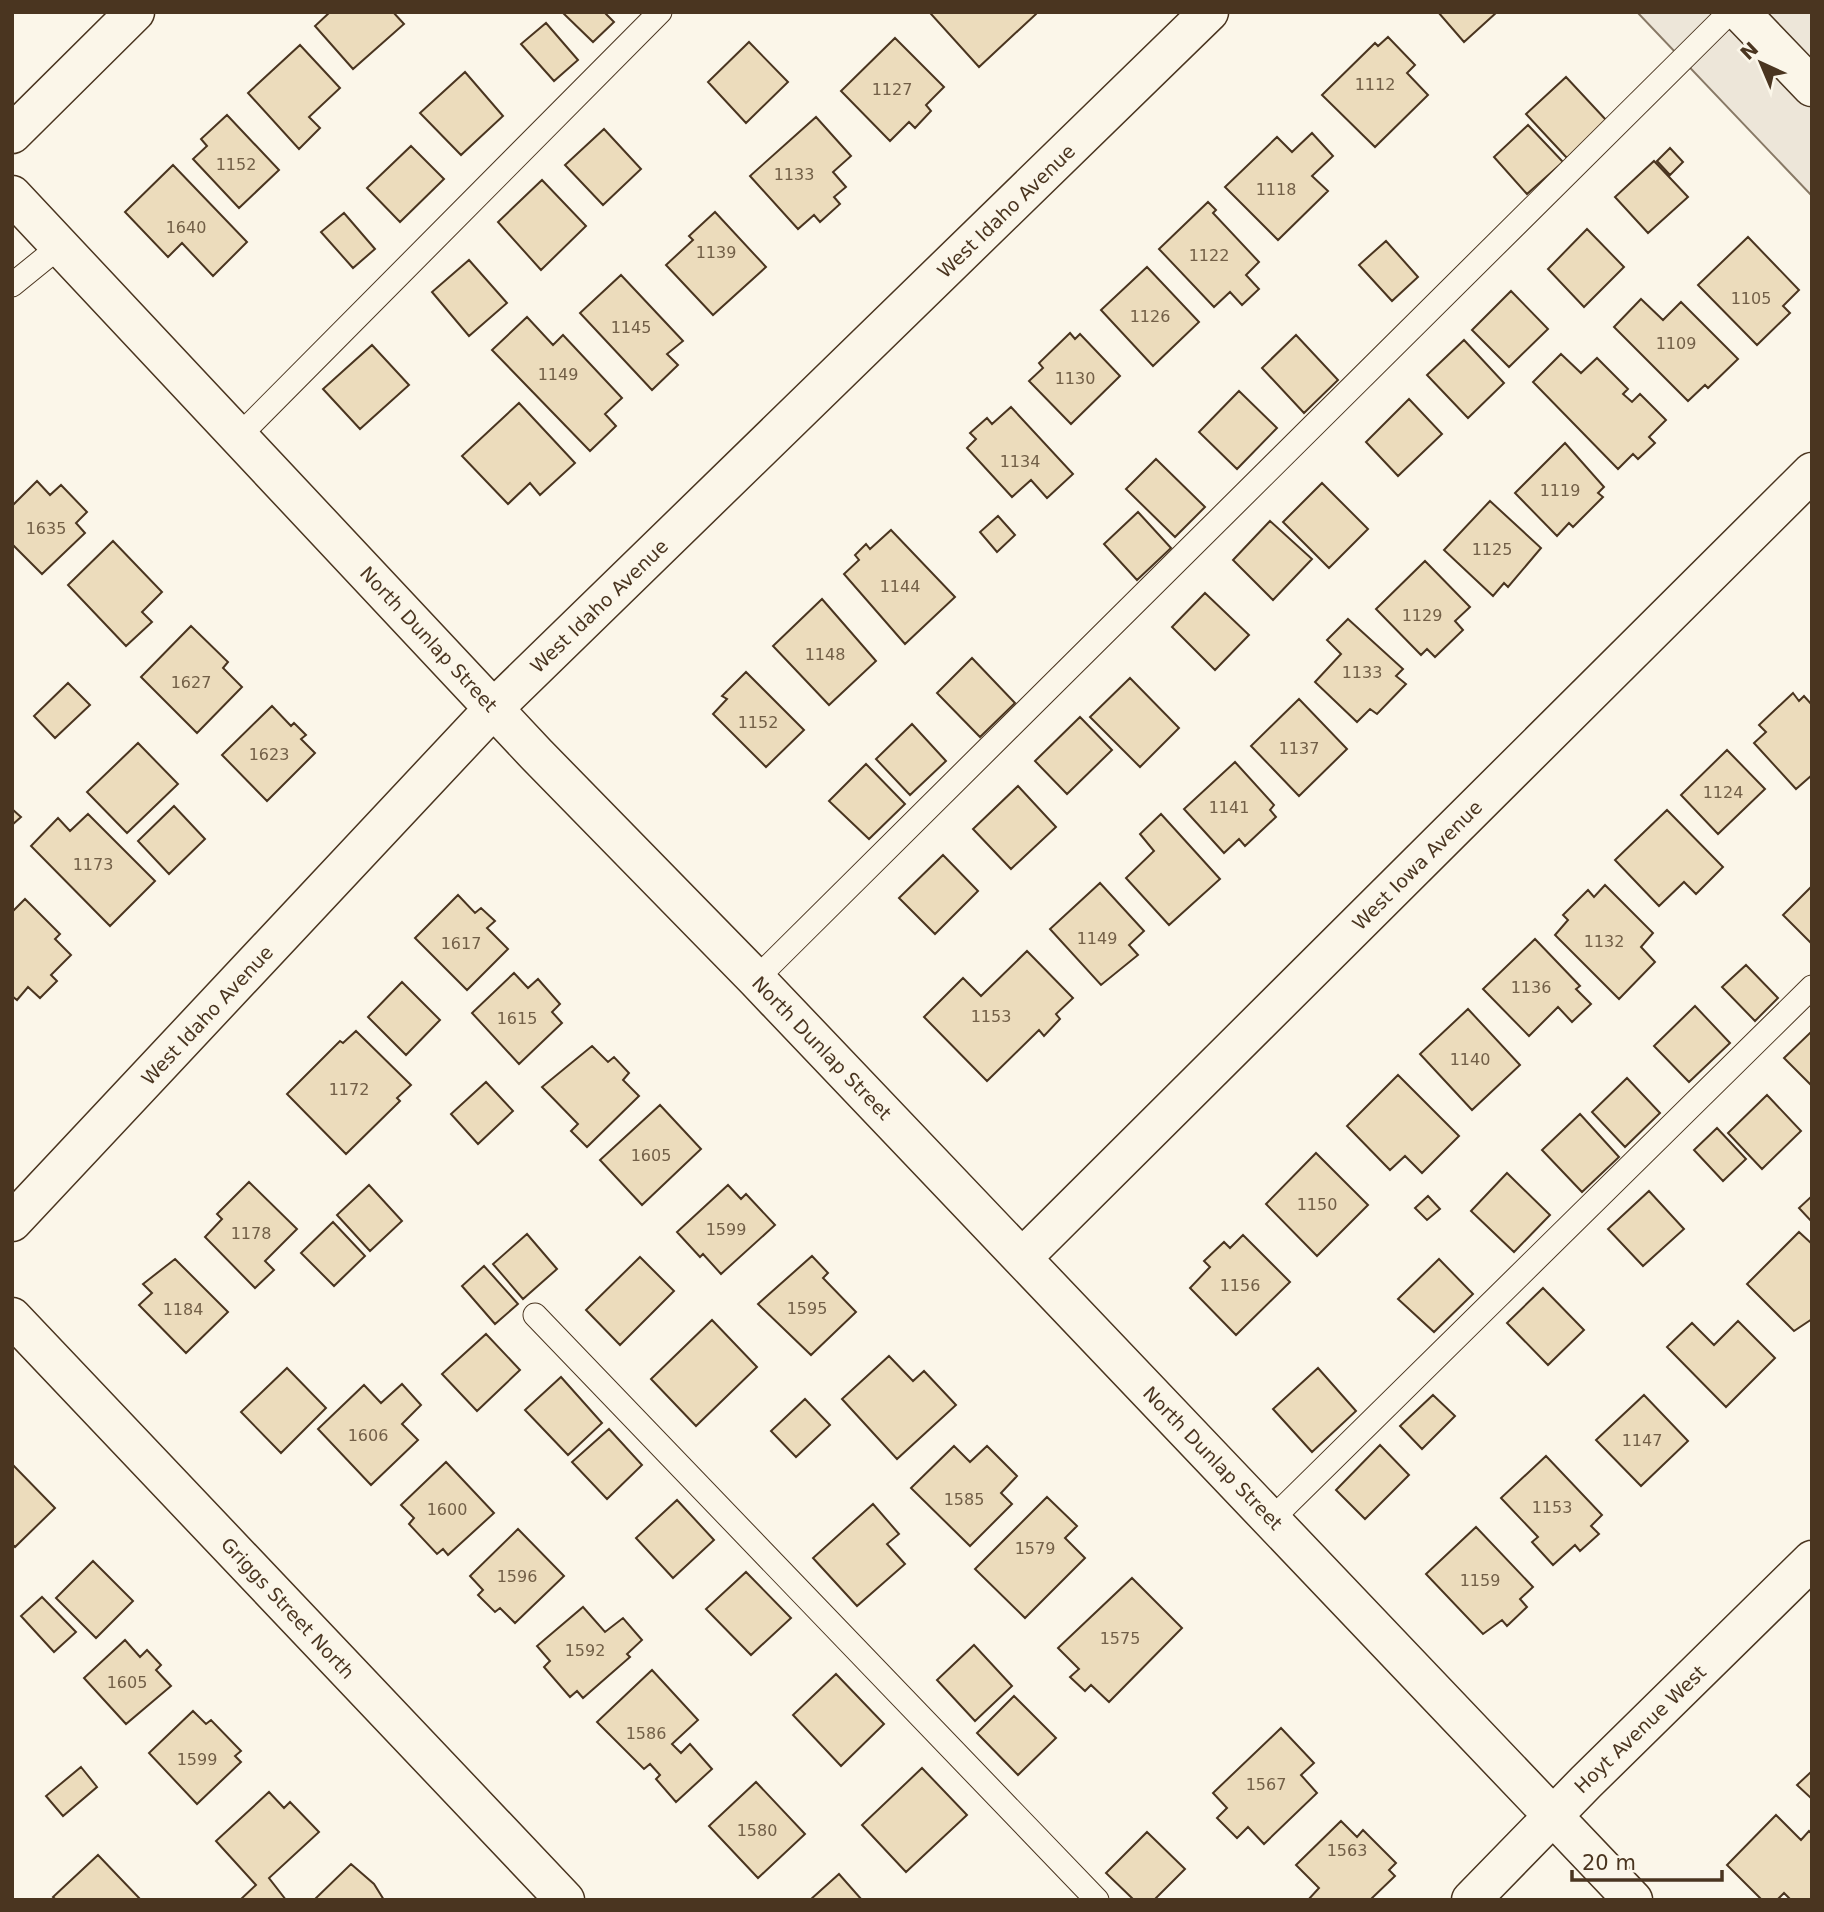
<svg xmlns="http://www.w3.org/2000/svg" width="1824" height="1912" font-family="'DejaVu Sans',sans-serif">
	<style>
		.green { fill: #ede6d9; stroke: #887966; stroke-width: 2 }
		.building { fill: #ecdcbc; stroke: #4a3520; stroke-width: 2 }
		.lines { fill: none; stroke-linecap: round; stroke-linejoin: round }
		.lane-casing { stroke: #4a3520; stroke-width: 25 }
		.street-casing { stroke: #4a3520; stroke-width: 41 }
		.secondary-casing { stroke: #4a3520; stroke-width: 41 }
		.lane { stroke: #fbf6e9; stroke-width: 23 }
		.street { stroke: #fbf6e9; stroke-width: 38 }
		.secondary { stroke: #fbf6e9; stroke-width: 38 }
		.labels { text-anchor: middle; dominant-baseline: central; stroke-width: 5; stroke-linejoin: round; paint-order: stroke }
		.number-label { font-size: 16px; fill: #725f47 }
		.street-label { font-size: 19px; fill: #4a3520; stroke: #fbf6e9 }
	</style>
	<rect width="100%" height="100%" fill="#fbf6e9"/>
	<path class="green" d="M1637,12H1812V196Z"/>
	<path class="building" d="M330,12H393L404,24L353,69L315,26Z
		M562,12H604L614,22L593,42Z
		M934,12H1035L1036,14L979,67L931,14Z
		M1438,12H1497L1464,42Z
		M546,23L578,60L554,81L521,44Z
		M1388,37L1415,65L1407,73L1428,95L1375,147L1322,95L1375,43L1378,46Z
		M895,38L944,87L926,105L931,111L915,128L909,122L890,141L841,91Z
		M749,42L788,82L746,123L708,82Z
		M300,45L340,88L309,117L320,128L299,149L248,93Z
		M465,72L503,116L461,155L420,113Z
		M1566,77L1607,121L1567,158L1526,114Z
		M227,115L279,170L239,208L193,159L207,146L201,139Z
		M816,117L851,156L833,172L846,187L834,197L840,204L820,222L814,215L798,229L750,176Z
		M1528,125L1563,162L1527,194L1494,157Z
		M604,129L641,169L603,205L565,165Z
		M1312,133L1333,156L1312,176L1328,191L1278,240L1225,187L1277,137L1292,152Z
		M411,146L444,179L400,222L367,188Z
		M1670,148L1683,162L1670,175L1657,161Z
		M1654,161L1688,197L1648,233L1615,197Z
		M173,165L247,242L213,276L182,243L168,257L125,212Z
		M542,180L586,226L541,270L498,222Z
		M1208,202L1216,210L1213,213L1259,262L1246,275L1259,289L1242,305L1230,292L1214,307L1159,249Z
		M715,212L766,267L713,315L666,265L693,240L689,236Z
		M344,213L375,249L353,268L321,232Z
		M1587,229L1624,267L1584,307L1548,269Z
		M1748,237L1799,290L1783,306L1790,313L1757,345L1698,285Z
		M1386,241L1418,277L1392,301L1359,265Z
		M469,260L507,303L469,336L432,292Z
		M1147,267L1199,322L1153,366L1101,310Z
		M621,275L683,341L667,354L678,365L652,390L580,313Z
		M1511,291L1548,329L1509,367L1472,330Z
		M1641,299L1663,320L1681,302L1738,359L1708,388L1705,385L1688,401L1614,327Z
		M527,317L553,345L563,335L622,398L605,414L616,426L590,451L492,350Z
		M1070,333L1075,339L1080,334L1120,376L1071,424L1029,381L1043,368L1039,363Z
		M1296,335L1338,380L1304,413L1262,368Z
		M1464,340L1504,383L1468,418L1427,375Z
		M372,345L409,385L360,429L323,389Z
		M1561,354L1581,373L1597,358L1628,389L1623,394L1632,402L1640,394L1666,420L1649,437L1655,443L1638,459L1633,454L1618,469L1533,382Z
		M1239,391L1277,428L1237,469L1199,432Z
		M1409,399L1442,434L1398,476L1366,442Z
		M519,403L575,463L540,495L530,483L508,504L462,456Z
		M1011,407L1073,474L1047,498L1031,480L1012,497L967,448L976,439L970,433L987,418L992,424Z
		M1565,443L1604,487L1598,493L1603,497L1573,527L1569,523L1557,536L1515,493Z
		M1156,459L1205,507L1175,537L1126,489Z
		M37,481L50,495L61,485L87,512L76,523L85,533L42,574L12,544V506Z
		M1322,483L1368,529L1329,568L1283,522Z
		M1490,501L1541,548L1508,587L1504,583L1493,596L1444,550Z
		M1138,512L1171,548L1137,580L1104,544Z
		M998,516L1015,535L997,552L980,532Z
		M1270,521L1312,559L1273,600L1233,560Z
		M891,530L955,597L905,644L844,574L859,560L855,555L866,544L870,549Z
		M113,541L162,592L142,612L152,622L126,646L68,585Z
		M1425,561L1470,607L1455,621L1463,630L1435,657L1427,649L1421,655L1376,609Z
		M1205,593L1249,635L1215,670L1172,627Z
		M822,599L876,661L829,705L773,646Z
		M1348,619L1403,669L1396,676L1406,684L1377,714L1370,709L1357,722L1315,682L1341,654L1327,640Z
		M191,626L228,662L223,668L242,687L197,733L141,677Z
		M972,658L1015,703L980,737L937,693Z
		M746,672L804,730L766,767L713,714L727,699L722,696Z
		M1130,678L1179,728L1140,767L1090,717Z
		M68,683L90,705L55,738L34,716Z
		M1793,693L1799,701L1804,696L1812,705V775L1796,789L1754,743L1766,732L1759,725Z
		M1299,699L1347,749L1299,796L1251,746Z
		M272,706L291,726L294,723L306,735L301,739L315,753L267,801L222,755Z
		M1080,717L1112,750L1067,794L1035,761Z
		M912,724L946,761L910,795L876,759Z
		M138,743L178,784L127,833L87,792Z
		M1727,750L1765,789L1718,834L1681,795Z
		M1235,762L1274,805L1270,810L1276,817L1245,846L1239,839L1224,853L1184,809Z
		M866,764L905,804L869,839L829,801Z
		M1018,786L1056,827L1011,869L973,829Z
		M174,806L205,839L169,874L138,841Z
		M12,809L21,817L12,825Z
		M1667,810L1723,867L1696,894L1684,882L1659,906L1615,860Z
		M88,814L155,881L110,926L31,846L58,818L70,831Z
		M1161,814L1220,879L1169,925L1126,878L1154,851L1140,834Z
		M943,855L978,891L935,934L899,898Z
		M1100,883L1144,931L1129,945L1138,955L1101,985L1050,929Z
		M1605,885L1653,933L1641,947L1655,962L1619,999L1555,935L1568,920L1563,915L1588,890L1594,897Z
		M1812,886V944L1783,915Z
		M458,895L475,913L481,908L495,921L487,928L508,949L467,990L415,938Z
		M25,899L60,934L55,939L71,955L51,975L57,981L40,998L28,987L17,1000L12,996V912Z
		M1535,939L1580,986L1576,989L1591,1004L1572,1022L1558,1007L1529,1036L1483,989Z
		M1027,951L1073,998L1056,1014L1060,1019L1044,1036L1039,1030L987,1081L924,1017L963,978L981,996Z
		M1746,965L1778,998L1755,1021L1722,987Z
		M514,973L528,988L538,979L560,1004L552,1012L562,1023L519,1064L472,1013Z
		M402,982L440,1020L406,1055L368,1017Z
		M1695,1006L1730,1043L1689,1082L1654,1046Z
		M1468,1009L1520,1065L1472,1110L1420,1054Z
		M356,1031L411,1085L397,1098L400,1101L346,1154L287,1094L340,1041L343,1043Z
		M1812,1031V1086L1784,1058Z
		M592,1046L608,1062L614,1057L629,1073L623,1080L639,1096L587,1147L571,1131L578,1124L542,1087Z
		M1398,1075L1459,1136L1422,1173L1405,1156L1390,1170L1347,1126Z
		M1627,1078L1660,1113L1625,1147L1592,1112Z
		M486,1082L513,1111L478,1144L451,1114Z
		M1767,1095L1801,1131L1762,1169L1728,1133Z
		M660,1105L701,1149L642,1205L600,1160Z
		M1580,1114L1619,1157L1582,1192L1542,1150Z
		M1717,1128L1746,1159L1723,1181L1694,1150Z
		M1316,1153L1368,1205L1317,1256L1266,1204Z
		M1507,1173L1550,1215L1514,1252L1471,1211Z
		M249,1182L297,1229L265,1261L274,1270L255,1288L205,1237L222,1219L217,1214Z
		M369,1185L402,1221L370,1251L337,1215Z
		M728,1185L741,1199L746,1194L775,1225L721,1274L703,1254L700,1257L677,1232Z
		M1649,1191L1684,1229L1643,1266L1608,1229Z
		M1428,1196L1440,1209L1427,1220L1415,1208Z
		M1812,1196V1222L1799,1208Z
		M333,1222L365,1256L334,1286L301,1253Z
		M1799,1232L1812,1244V1319L1794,1331L1747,1284Z
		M527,1234L557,1269L523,1299L493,1264Z
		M1243,1235L1290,1282L1236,1335L1190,1288L1210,1267L1204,1261L1224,1242L1230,1248Z
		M812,1256L828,1273L823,1278L856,1312L811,1355L758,1304Z
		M640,1257L674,1291L620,1345L586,1310Z
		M175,1259L228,1312L186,1353L139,1305L152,1293L143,1284Z
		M1439,1259L1473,1294L1434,1332L1398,1299Z
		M484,1266L518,1304L495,1324L462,1286Z
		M1543,1288L1584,1330L1548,1365L1507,1323Z
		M712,1320L757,1367L696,1426L651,1379Z
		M1738,1321L1775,1358L1726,1407L1667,1347L1692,1323L1714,1345Z
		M486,1334L520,1370L477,1411L442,1374Z
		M889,1356L913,1381L924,1371L956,1405L897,1459L842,1399Z
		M287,1368L326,1408L281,1453L241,1412Z
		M1318,1368L1356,1411L1312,1452L1273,1409Z
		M561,1377L602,1423L568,1455L525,1410Z
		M402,1384L421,1405L402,1424L418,1440L371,1485L318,1429L364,1385L381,1403Z
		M1433,1395L1455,1416L1422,1449L1400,1426Z
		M1644,1395L1688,1441L1641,1486L1596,1440Z
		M805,1399L830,1425L796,1457L771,1431Z
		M609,1429L642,1465L607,1499L572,1462Z
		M1380,1445L1409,1475L1365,1519L1336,1490Z
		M954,1446L970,1462L987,1446L1017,1476L1001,1493L1012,1504L970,1546L911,1488Z
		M1546,1456L1602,1515L1591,1526L1599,1534L1580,1551L1575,1545L1553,1565L1532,1542L1538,1537L1501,1498Z
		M446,1462L494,1513L448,1555L443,1549L437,1554L409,1524L414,1518L401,1505Z
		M12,1464L55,1508L15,1547L12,1544Z
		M1047,1497L1077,1526L1065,1538L1085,1558L1025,1618L975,1569Z
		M677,1500L714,1540L673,1578L636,1538Z
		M873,1504L899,1534L887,1544L905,1564L857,1606L813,1558Z
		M1476,1527L1533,1587L1520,1599L1527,1607L1507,1626L1502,1620L1483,1634L1426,1574Z
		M518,1529L564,1576L515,1623L500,1608L495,1612L478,1595L483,1590L470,1576Z
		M93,1561L133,1601L96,1638L56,1598Z
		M746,1572L791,1618L751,1655L706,1609Z
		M1132,1578L1182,1628L1109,1702L1091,1685L1085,1691L1070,1677L1079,1669L1058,1648Z
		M42,1597L76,1632L54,1652L21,1616Z
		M583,1607L605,1632L623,1618L642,1640L627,1654L630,1657L583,1698L577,1691L570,1697L544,1667L550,1661L537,1646Z
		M125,1640L140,1657L147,1650L161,1665L156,1670L171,1686L126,1724L84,1678Z
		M974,1645L1012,1686L975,1721L937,1680Z
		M652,1670L698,1720L672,1744L681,1753L690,1744L712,1769L676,1802L656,1779L660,1775L650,1764L644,1769L597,1722Z
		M836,1674L884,1724L841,1766L793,1715Z
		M1014,1696L1056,1738L1018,1775L977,1733Z
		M193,1711L206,1724L211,1720L241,1751L235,1756L241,1762L197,1804L149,1753Z
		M1281,1728L1314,1763L1301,1775L1317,1793L1264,1844L1248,1827L1237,1838L1217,1818L1227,1808L1213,1793Z
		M81,1767L97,1787L63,1816L46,1796Z
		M922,1768L967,1815L906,1872L862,1825Z
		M1812,1771V1799L1797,1785Z
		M756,1782L805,1834L758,1878L709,1826Z
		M269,1792L284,1808L290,1802L319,1832L269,1878L286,1900H240L256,1885L216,1841Z
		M1776,1815L1801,1840L1809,1831L1812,1834V1900H1791L1784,1893L1777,1900H1762L1727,1865Z
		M1341,1821L1357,1837L1363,1830L1396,1863L1389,1870L1395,1876L1370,1900H1308L1319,1888L1296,1865Z
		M1147,1832L1185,1869L1154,1900H1134L1106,1873Z
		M98,1855L141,1900H56L53,1897Z
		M351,1864L374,1884L384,1900H314Z
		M839,1874L862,1900H810Z"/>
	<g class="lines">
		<defs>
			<path id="lane" d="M12,285L60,246
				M240,435L660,12
				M756,979L1730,12
				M535,1315L1097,1900
				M1272,1519L1812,987"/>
			<path id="street" d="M12,134L135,12
				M12,195L536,754L756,979L1633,1900
				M12,1222L494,708L1209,12
				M1022,1258L1812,472
				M12,1317L565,1900
				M1471,1900L1586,1782L1812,1560"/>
			<path id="secondary" d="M1740,12L1812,87"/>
		</defs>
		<use href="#lane" class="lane-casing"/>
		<use href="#street" class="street-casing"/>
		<use href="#secondary" class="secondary-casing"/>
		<use href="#lane" class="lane"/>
		<use href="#street" class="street"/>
		<use href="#secondary" class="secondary"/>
	</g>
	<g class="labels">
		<g class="number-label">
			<text x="1375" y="84">1112</text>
			<text x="892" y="89">1127</text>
			<text x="236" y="164">1152</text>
			<text x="794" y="174">1133</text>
			<text x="1276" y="189">1118</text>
			<text x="186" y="227">1640</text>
			<text x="716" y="252">1139</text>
			<text x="1209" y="255">1122</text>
			<text x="1751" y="298">1105</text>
			<text x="1150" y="316">1126</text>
			<text x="631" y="327">1145</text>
			<text x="1676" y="343">1109</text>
			<text x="558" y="374">1149</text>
			<text x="1075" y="378">1130</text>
			<text x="1020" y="461">1134</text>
			<text x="1560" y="490">1119</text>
			<text x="46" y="528">1635</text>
			<text x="1492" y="549">1125</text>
			<text x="900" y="586">1144</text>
			<text x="1422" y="615">1129</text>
			<text x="825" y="654">1148</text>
			<text x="1362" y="672">1133</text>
			<text x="191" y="682">1627</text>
			<text x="758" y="722">1152</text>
			<text x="1299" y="748">1137</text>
			<text x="269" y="754">1623</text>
			<text x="1723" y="792">1124</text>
			<text x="1229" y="807">1141</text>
			<text x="93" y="864">1173</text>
			<text x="1097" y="938">1149</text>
			<text x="1604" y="941">1132</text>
			<text x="461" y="943">1617</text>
			<text x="1531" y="987">1136</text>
			<text x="991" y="1016">1153</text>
			<text x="517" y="1018">1615</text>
			<text x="1470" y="1059">1140</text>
			<text x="349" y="1089">1172</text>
			<text x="651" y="1155">1605</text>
			<text x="1317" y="1204">1150</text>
			<text x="726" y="1229">1599</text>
			<text x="251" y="1233">1178</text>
			<text x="1240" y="1285">1156</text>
			<text x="807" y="1308">1595</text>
			<text x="183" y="1309">1184</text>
			<text x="368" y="1435">1606</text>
			<text x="1642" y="1440">1147</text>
			<text x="964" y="1499">1585</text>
			<text x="1552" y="1507">1153</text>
			<text x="447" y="1509">1600</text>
			<text x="1035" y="1548">1579</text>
			<text x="517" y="1576">1596</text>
			<text x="1480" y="1580">1159</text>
			<text x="1120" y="1638">1575</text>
			<text x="585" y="1650">1592</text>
			<text x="127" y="1682">1605</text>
			<text x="646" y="1733">1586</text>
			<text x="197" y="1759">1599</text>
			<text x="1266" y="1784">1567</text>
			<text x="757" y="1830">1580</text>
			<text x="1347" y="1850">1563</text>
		</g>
		<g class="street-label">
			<text transform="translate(1006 211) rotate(-44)">West Idaho Avenue</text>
			<text transform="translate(599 606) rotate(-44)">West Idaho Avenue</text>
			<text transform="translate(429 639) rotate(47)">North Dunlap Street</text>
			<text transform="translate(1417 865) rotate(-45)">West Iowa Avenue</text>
			<text transform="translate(207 1015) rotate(-47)">West Idaho Avenue</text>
			<text transform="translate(822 1048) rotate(46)">North Dunlap Street</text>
			<text transform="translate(1213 1458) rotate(46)">North Dunlap Street</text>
			<text transform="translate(288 1608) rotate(47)">Griggs Street North</text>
			<text transform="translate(1640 1729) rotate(-44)">Hoyt Avenue West</text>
		</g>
	</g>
	<rect width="1824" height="1912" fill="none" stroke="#4a3520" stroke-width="28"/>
	<g transform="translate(1761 63) rotate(316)" stroke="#fbf6e9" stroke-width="5" paint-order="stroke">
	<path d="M0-5L12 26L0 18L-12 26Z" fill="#4a3520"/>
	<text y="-10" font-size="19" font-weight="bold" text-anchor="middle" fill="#4a3520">N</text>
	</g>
	<path d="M1572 1870v10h150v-10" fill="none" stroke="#4a3520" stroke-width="3.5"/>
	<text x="1582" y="1870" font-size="21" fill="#4a3520" stroke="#fbf6e9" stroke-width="5" paint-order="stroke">20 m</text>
</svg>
